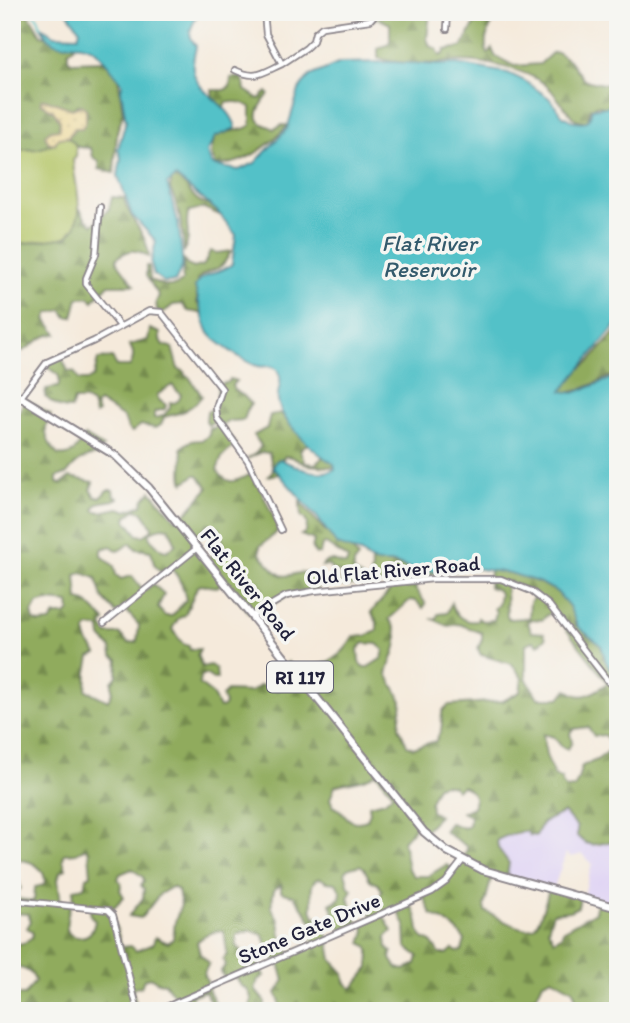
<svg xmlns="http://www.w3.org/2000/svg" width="630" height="1023" font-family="Itim,sans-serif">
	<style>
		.built { fill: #e0d4f4 }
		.green { fill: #b5c669; stroke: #6c7452; stroke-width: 2 }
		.forest { fill: url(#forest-firs); stroke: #59664c; stroke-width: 2; fill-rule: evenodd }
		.sand { fill: url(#sand-dots); stroke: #887e6c; stroke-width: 2 }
		.water { fill: #53c1c8; stroke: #3a7282; stroke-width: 2 }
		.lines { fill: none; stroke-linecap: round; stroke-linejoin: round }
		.stream { stroke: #53c1c8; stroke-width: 2 }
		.minor-casing { stroke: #8c868b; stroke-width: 8 }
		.major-casing { stroke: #8c868b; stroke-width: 10 }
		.minor { stroke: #fff; stroke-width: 4.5 }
		.major { stroke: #fff; stroke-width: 6 }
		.labels { text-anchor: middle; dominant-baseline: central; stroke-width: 7; stroke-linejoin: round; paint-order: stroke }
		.shield { fill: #f6f6f2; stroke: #626272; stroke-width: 2 }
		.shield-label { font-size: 19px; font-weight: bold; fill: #22223b }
		.street-label { font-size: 21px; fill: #22223b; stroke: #f6f6f2 }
		.water-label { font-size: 23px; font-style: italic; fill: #335a6c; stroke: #f6f6f2 }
	</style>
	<defs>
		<pattern id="forest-firs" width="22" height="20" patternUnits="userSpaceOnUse" patternTransform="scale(1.75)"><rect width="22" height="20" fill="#90ab5d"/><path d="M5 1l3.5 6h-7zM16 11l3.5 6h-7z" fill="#758b4e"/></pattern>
		<pattern id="sand-dots" width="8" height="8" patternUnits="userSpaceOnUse" patternTransform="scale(1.75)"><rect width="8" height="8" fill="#eeda9e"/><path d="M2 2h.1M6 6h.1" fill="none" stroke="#ccbb89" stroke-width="1.8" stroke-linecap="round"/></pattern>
	</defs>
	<rect width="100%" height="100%" fill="#f6f6f2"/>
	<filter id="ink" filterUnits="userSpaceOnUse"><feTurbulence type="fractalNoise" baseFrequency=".0143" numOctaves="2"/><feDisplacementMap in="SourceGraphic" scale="14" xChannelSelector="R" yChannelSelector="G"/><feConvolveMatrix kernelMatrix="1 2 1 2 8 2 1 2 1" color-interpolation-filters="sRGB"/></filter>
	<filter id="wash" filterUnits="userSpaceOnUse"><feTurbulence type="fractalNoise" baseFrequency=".00686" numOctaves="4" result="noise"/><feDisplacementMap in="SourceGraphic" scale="28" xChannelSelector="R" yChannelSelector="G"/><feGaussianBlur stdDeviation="1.57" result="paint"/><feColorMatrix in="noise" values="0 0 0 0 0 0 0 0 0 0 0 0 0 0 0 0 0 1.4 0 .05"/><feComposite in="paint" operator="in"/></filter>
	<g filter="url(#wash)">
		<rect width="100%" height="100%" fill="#f5eadb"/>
		<path class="built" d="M564,811L577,827V836L597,846L613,840L618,842V907L583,898L592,864L583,854L571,857L566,853L553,890L507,876L509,864L498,848L497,840L508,834L519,835L522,831L538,828L542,823Z"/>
		<path class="green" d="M63,136C76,140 77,146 76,157L73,160C73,181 92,227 63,238L12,245V150L38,149Z"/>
		<path class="forest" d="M12,12H27L41,35L75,43L73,48L68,51V59L71,62L104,61L118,75L123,114L117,132L114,173L99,169V161L93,157L91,148L78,147L68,137L75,128L78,105L72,109L43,104L53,111L60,120L59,129L48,142L54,144L38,149L12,150Z
			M359,12H430L427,39L430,46L437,49L440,56L444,54L445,50L462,47L475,23L472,12H500C491,23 481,41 488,54L492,49L495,56L514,66L540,64L552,53L557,52L569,60L584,80L618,87V113L598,105L590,109L588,122L575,119C566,110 559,100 551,90C531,68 476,59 448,62C425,65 401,65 378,58V48L387,45L390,41V24L376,17L374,20L359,21Z
			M240,77L243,78L245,90L259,99L267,92L269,94C264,101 250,117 263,124C267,126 271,127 274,129L282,125H288C270,145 244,166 216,165L211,154L214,138C225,128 240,134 251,125V107C242,102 236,101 226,103L223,109L213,99L212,90H224L230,87L231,78Z
			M172,177C183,179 189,193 198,200C210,210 211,199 222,216L204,208L189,211C183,227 193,233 184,252C183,231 180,208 170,189Z
			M112,197L124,198C128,220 148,233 149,257C137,248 128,249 117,258V262L134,285H108L93,301L89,297L78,298L73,317H67L62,310L49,313L46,319L57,334C44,333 34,345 23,351L17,348L12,356V245L67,237L75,228L80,209L86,219L93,225L109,209Z
			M210,251L217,253L231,251C218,278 213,263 197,280V303L202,309L205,318L200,313L188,311L182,304L173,305L163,313L157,310L156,302L159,296L146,276V266H149L150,280C160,284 173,290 182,282L184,260L187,265L194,268L204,265Z
			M150,329L160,333V340L163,345L172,347L178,369L184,371L185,376L189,377L202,396C191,410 181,413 164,417L161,425L155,428L141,425L132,432L128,429L124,418L99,402L95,406L98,413L95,415L92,404L85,400H74L71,409C60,410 54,403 45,397L46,389L58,387C63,373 54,373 45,365L61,356L68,371L74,372L79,380H88L94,376L98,359L112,358L117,366H130C134,359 135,352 129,345L148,340ZM172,385L181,395L179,400L174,403L170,402V408C166,413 163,418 154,418V412L165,409L166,405L159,400L157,395Z
			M618,329V374C597,380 581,394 559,393L568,378L589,362Z
			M230,379L236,381L232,385L234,390L244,396L251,404L247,410L244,420L230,421L222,425L236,444L222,457L217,470C229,488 236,481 253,473L279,529L274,535L260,546V554C266,560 273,571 281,575C295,580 311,558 318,589L293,593L252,616L224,582L217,587L201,585L197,587L185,615L178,619L172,629L183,644L189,646L190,650L200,649L197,655L202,667L210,665L216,669L217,679H213L207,675H202L199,684L212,694L219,708L223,707L225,704L222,696L227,691L250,692L261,685L278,691L283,683L280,670L288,662L297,672C305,666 309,667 318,665C333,662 347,650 353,637L366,636L377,631V622L371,612L390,591L388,583L342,586L340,572L333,571L328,565L322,566C329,556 336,563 346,565L348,559L326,544L322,545L320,554H316L312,549L314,540L301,535L306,532L307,524L305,519L301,517L300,502L325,531L352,549L358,558L354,563V571L368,583C371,576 374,567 370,559L365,558L366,556L417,571H439L427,578L416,580V590L426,604L423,608L416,601L410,600L389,619C406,640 392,653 387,674L402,701L399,727L407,745L413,748L436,741C437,737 440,734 441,730C444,720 437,712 449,705L503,701L520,692L522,678L512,664L481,655L478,649L482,639V633L459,624L448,626L433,619L437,618L438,614L447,613L451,603C454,615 464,623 477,621L478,618L482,621L494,620L496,612L494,608L498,605L500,594L498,590L489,587L490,569C521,574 550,584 573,604L575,625L601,645L606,662L615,677L618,688V842C602,839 593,853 577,836V827L564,812L542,823L536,836L529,835L527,831C519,831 505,836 497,840L498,848L509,863L507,876L493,873L484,906L485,911C495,916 524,934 534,927C540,922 547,897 549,889L580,897L578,907L570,911L553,913L548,929L554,940L561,936L564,930L595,912L597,902L618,907V1011H574L576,999L573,990L552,978L543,982L537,995L522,1000L526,1011H276C282,1005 280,999 276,993L284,981L278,959L273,960L263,935L250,930L237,934L236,945L243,953L253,952L264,976L258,980L255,990L265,1002L264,1011H248C254,1002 251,989 241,986L236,977L225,980L221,971L226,965L223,959L227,955L224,931C215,930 203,935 197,942L200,954L209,963L204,973L209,987L208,989L215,1003L228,1011H215L205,991L191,996L194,1006L193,1011H157L178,1001L165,983L157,982L151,977L144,979L141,987L132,988L138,1011H12V995H25L35,981C32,970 23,968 12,967V943C20,945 29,943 33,935L32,931L27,928L31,921L28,914L12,913V419L19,413L25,399L51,415C41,430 47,443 58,455C74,458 77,447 85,436L103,447L97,455C84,456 74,464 67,474L57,477V483L61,484L70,477L93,482L91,490L95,497H101L107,490H113L114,496L118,498C110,504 97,498 94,510L100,512L119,508L127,511L142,505L144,499L151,491L176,520L187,512L208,488L198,475H195L184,483C179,473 186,460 181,449C187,441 193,440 203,440L209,435L210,428L212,429L220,424L218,421L208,425L206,421L207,412L216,407L218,385L229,382ZM135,510L141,511L152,526L151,531L143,536L138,535L126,520L127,516ZM208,523L219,528C226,548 224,547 207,559L194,544C201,537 202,530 208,523ZM162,527L169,528L176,544L167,551L162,550L149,537L150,532ZM131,543L136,549L151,551L154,564L163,575L172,569C181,580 183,587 186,600L172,616H165L158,608L164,594L153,584L144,591L132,576L121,579L116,575L114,566L102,556V549L111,546L118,551ZM82,573L96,578L102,597L116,613L124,608L139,625L137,642L128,643L120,634H107L102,626L105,621L86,602L78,600L76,575ZM509,581L536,594L530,602L529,618L509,619L507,616L506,590ZM47,601L69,603L70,611L66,615H55L50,622L39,623L34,621L32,613L37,604ZM552,611L608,683C595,692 581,703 567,689L560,698H538L526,678V644L534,641L538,645L546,638L544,633L531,632L528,622L531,619L542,620ZM89,627L100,628L101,637L111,648L112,656L118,660L117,676L112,682V693L108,701L86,690L87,672L90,657L97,654L88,642L85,632ZM364,643L377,644L384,650L382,658L368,667H362L359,662L358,649ZM588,727L594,736L604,735L615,746L597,760L582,766C579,773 579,782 574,788L566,789L562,783V779L554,776L546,755L543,734L554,737L561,746L568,749L572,742L570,733L573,729ZM376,773L393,793L385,801L369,805L370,812L367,820C345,827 349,813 333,806L330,799L335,786C350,780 363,783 376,773ZM443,784L454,786L456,790L462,786C472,789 477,797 473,807L462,812L470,816L469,826L464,828L450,823L444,831L466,846L467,850L455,869L446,865L428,876H414L408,869L403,841L417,825L424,831L439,816L431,811L430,801L437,786ZM86,848L89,852L91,875L87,877L84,887L74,889L73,904L91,906L90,915L95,921C94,925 93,930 91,932C85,939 69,939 67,929C65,921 69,911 71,904L61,903L58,879L60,872L66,869L63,860L64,854L76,853ZM18,860C33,860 48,870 44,885L35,887L34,901L17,899L18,891L21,888L15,870ZM360,865L364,868L370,880L378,884L382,890L380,898L366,902L372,917L361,922L365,931L361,943L367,946L369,950V968L352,989L345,982L344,973L332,960L328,936L320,922L319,917L314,916L311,910C314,899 308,889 315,880L320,878L327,882L336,883L341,892L340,898L330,904L341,930L358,923L348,897L352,889L349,887L345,872L347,869ZM132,869L143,877L144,881L141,885L144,889L143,898L129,916L141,918L160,894L172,887L178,890L181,905L175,922L173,939L168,943L155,937L153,944L136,951L131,946L122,947L111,910L124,897L120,890L122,884L118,879L120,874ZM281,885V892L294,896C301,906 312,918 314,928L311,934L314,942L288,953L281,935L279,921L271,907L274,889ZM424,897L431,914C443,919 457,928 465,940L462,951L457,952L453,949L447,954H440L430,941C416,938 420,929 417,918C416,913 412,907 409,902ZM396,907L405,925L406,947L418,956L416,964L405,970L397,968L391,959L392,952L387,947L386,937L392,931L382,913Z
			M281,413L310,444L303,446L300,451L305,463L315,464L321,459L323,454L340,468L307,465L292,457L285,456L278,464L279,474L268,476L273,470L269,453L261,452L247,459L256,453L261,446L254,435L267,428L270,415Z"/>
		<path class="sand" d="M45,99L72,109L82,105L86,109V122L82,128H75L68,137L59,138L54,144L48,142L45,135L51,130L59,129L60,121L53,111L41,103V100Z"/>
		<path class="water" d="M67,12H198C193,29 184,30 196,46C195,53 192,61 193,69C196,95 230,102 236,128L215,137L207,152L211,163L215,166L239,170L255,163L287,129L299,90L306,80L310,76L340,63L392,62L437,65L457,64L508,73L525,81L549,98L563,116L573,121L584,122L589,120L592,109L611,106L618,114V323L562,391L574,393L618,376V688L615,677L606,662L601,645L578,627L569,606L557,592L541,583L510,573L472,568L442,572L412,569L395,563H377L370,560L361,553L337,545L317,517L273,467L275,462L280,459C296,467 318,478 335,469L334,464C316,454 281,422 278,401C276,390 285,381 277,370C272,363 265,368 258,366C248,364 215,342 209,333C202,320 199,301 195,287C203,271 220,275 232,264L236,235L217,211L176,177L167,184L178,222L182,256V267L175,282H164L154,275L151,263L156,241L132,215L118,176L121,158L118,149L126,121L121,91L122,83C116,75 99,53 93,49C69,36 57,58 41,27L55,35L78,36L80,30Z"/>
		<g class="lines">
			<path class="stream" d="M32,12L38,18L41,27"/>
		</g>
	</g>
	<g filter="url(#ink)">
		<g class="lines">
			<defs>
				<path id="minor" d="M447,29L448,12
					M282,64L306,48L313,41L315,33L322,27L370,20L377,12
					M235,70C256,80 262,73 282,64L266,34L264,12
					M100,207L96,254L86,278V284L120,326
					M21,397L47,362L94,341L149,311L161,312L222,389L216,407L217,418L248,461L281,530
					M252,616L286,596L314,591L433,579H501L531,591L549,605L618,694
					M104,623L197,548
					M12,900L108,910L113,915L138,1011
					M157,1011L432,892L446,882L463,860"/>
				<path id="major" d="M12,392L116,456L149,488L424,832L447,851L483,870L618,908"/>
			</defs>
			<use href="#minor" class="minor-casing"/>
			<use href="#major" class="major-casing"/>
			<use href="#minor" class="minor"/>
			<use href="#major" class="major"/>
		</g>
	</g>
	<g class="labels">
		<rect class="shield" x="267" y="661.5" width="66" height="31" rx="5"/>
		<g class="shield-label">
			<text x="300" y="677">RI 117</text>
		</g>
		<g class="street-label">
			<text transform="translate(393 570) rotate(-5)">Old Flat River Road</text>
			<text transform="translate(248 584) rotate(51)">Flat River Road</text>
			<text transform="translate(309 928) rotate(-23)">Stone Gate Drive</text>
		</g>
		<g class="water-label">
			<text x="429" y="243">Flat River<tspan x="429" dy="26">Reservoir</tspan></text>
		</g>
	</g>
	<rect width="630" height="1023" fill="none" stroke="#f6f6f2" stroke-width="42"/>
</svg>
